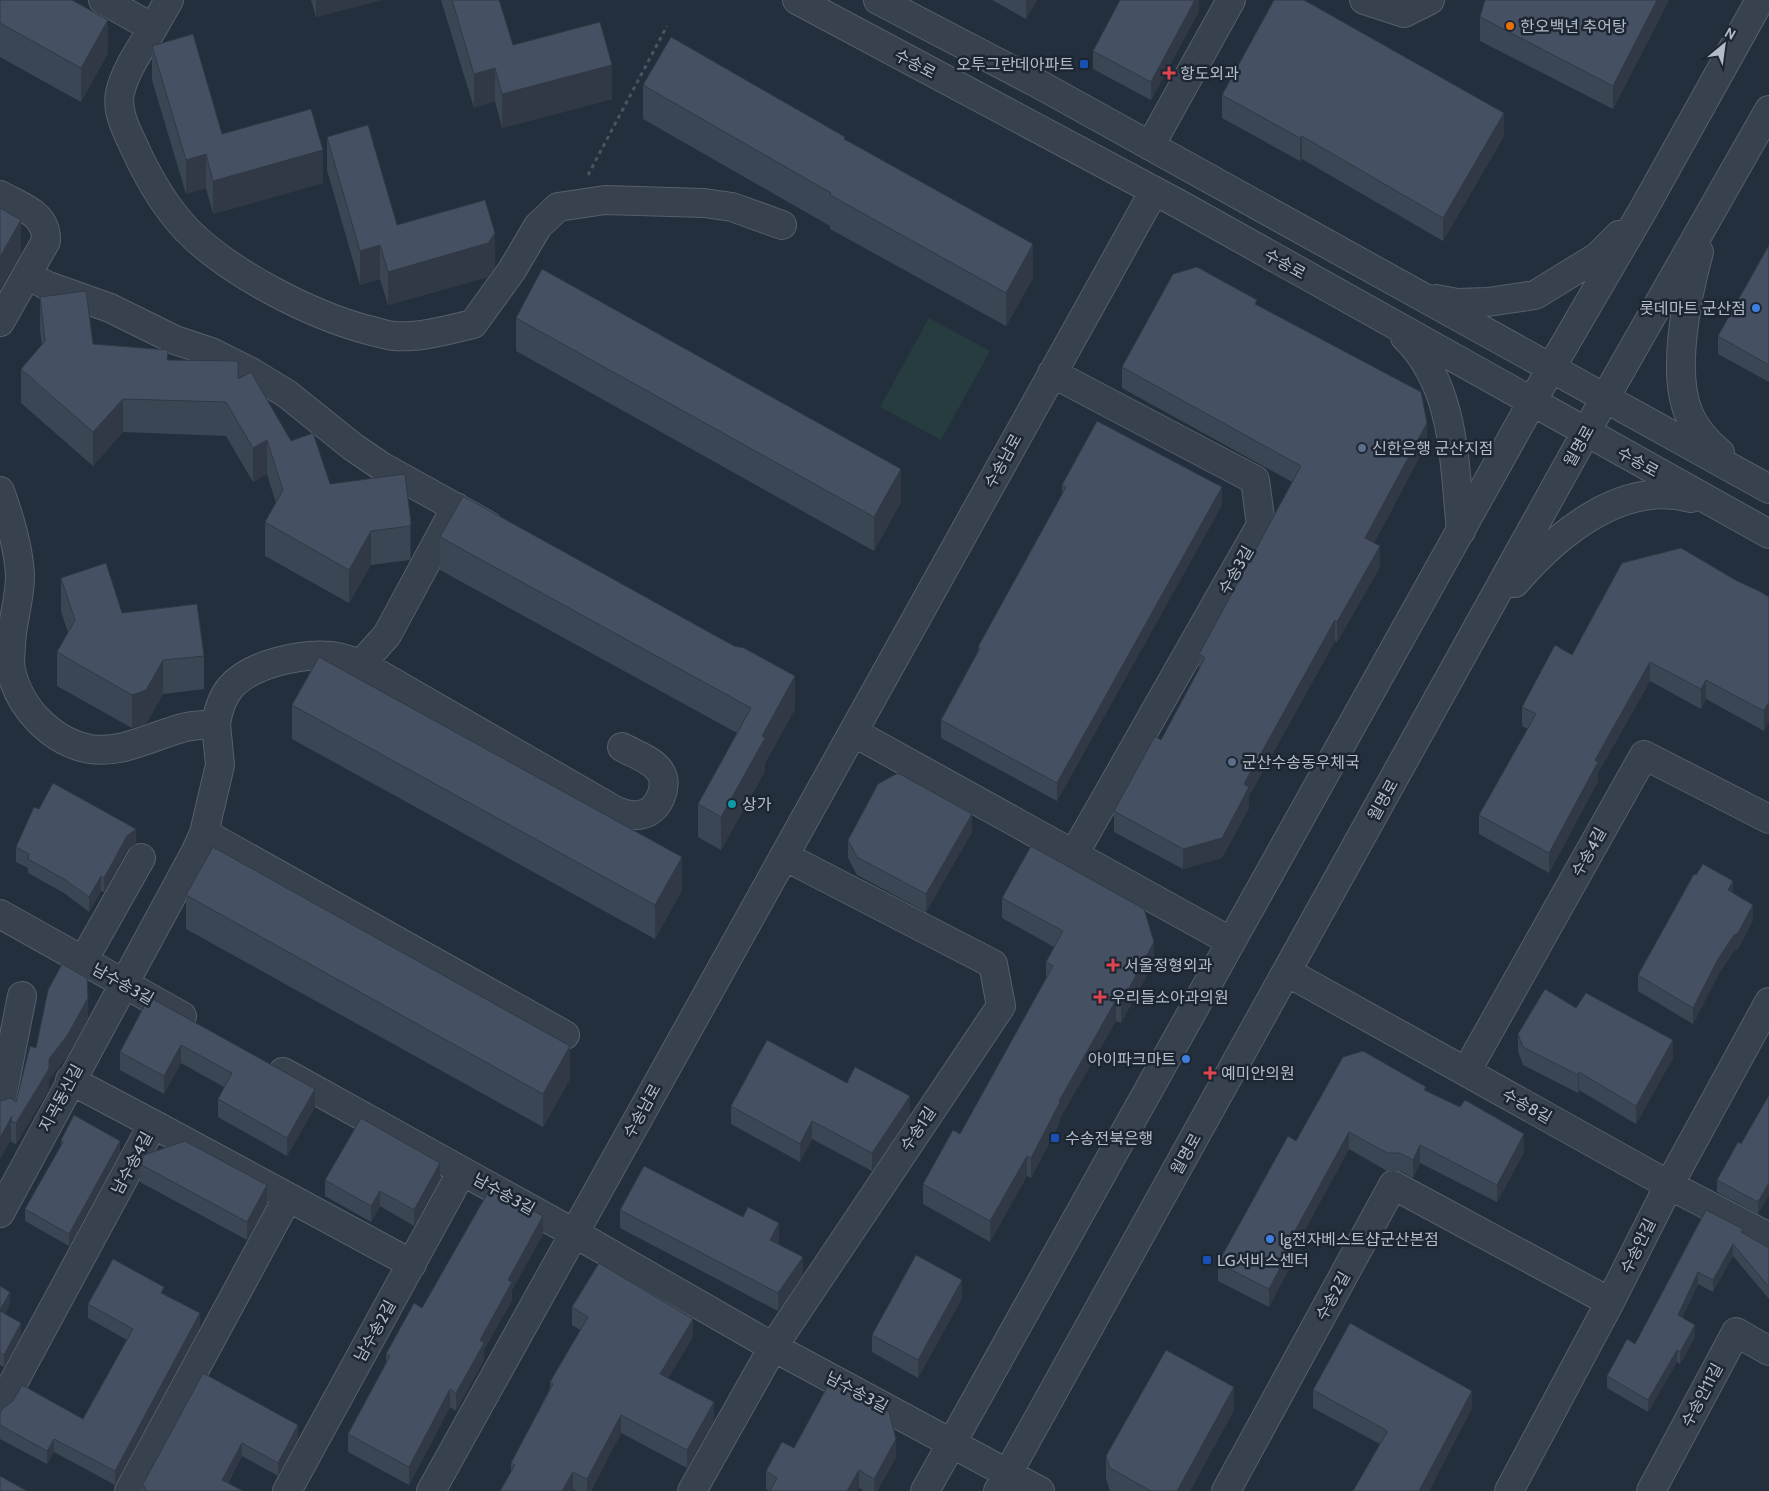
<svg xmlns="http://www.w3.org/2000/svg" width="1769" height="1491" font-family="Cabin,'Noto Sans KR',sans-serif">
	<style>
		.green { fill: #263c3f }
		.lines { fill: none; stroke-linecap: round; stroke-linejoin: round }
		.minor-casing { stroke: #565f6c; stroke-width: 30 }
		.path { stroke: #44595c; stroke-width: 3; stroke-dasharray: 4 4; stroke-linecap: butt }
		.minor { stroke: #38414e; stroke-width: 28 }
		.wall { fill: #3b4654 }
		.shaded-wall { fill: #303945 }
		.building { fill: #455162; stroke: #303945 }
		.food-dot { fill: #e8710a; stroke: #1d2633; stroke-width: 2 }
		.transit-dot { fill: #1a4fb4; stroke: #1d2633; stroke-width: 2 }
		.health-dot { fill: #e0444e; stroke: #1d2633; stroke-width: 2 }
		.shop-dot { fill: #3f7fe0; stroke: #1d2633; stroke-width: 2 }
		.service-dot { fill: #5c6f8a; stroke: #1d2633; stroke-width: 2 }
		.culture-dot { fill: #0f9aa8; stroke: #1d2633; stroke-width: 2 }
		.labels { text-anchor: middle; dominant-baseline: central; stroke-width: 5; stroke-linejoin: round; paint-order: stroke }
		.poi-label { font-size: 16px; fill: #b4bcc9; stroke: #1d2633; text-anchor: start }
		.street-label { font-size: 16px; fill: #b4bcc9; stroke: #1d2633 }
	</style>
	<rect width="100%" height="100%" fill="#242f3e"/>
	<path class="green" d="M929,318L990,351L941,440L880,407Z"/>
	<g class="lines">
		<defs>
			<path id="minor" d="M103,0L153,28C141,48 125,70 120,93C116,113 128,133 136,151C149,179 165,207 187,230C229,273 311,315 368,330C377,332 386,335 394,336C420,338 448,330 473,324L512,270L538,226L558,207L605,200L704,203L732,207L782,225
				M797,0L1179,204L1769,534
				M878,0L1037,83L1769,489
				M1364,0L1404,13L1430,0
				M153,28L169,0
				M1150,146L1231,0
				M0,195C21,207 47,213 46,241L0,322
				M1699,252C1687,295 1671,373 1689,414C1696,430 1707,442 1720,453
				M27,275L48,286L110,308L175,340L211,352L251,372L287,394L353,447L381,466L489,526
				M1436,299L1457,303L1488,302L1535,295L1597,257L1619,235
				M1405,337C1456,387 1454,464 1461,531
				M1052,373L1255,480L1261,525L1074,854
				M0,491C9,516 19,550 20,576C20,600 12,621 11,644C11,652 9,662 11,670C19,708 52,742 90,749C121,754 153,736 182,728C192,725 205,725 216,724C218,711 221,699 230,688C250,664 301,653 331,656C341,657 351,661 361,664L616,811C625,814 633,817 643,814C658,811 669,786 661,773C654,760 634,754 622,747
				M1515,583C1557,534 1623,479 1691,498
				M361,664L387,635L456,507
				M853,732L1230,941
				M204,833L565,1035
				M0,914L182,1016
				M83,961L141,858
				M1287,972L1669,1185L1769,1237
				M283,1072L574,1233L773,1347L1040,1491
				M1466,1072L1644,755L1769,819
				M70,1080L153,1124
				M0,1107L22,996
				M0,1213L195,853L204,833L220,765L216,724
				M0,1407L153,1124L412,1264
				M129,1491L288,1197
				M287,1491L462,1171
				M431,1491L1154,191
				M692,1491L773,1347L1001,1006L993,964L784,856
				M925,1491L1551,368L1643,210L1760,0
				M998,1491L1605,398L1769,110
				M1226,1491L1393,1185L1610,1302
				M1509,1491L1610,1302L1669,1185L1769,1002
				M1651,1491L1736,1332L1769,1351"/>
		</defs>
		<use href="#minor" class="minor-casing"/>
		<path class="path" d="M588,175L667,26"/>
		<use href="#minor" class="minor"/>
	</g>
	<path class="wall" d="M0,0L108,53L81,102L0,57Z
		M311,0H382L316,17Z
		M441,0H499L513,45L612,99L502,128L495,101L474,108Z
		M992,0H1037L1026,19Z
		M1199,0V11L1151,100L1093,69V51Z
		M1485,0H1669L1613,109L1480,41V17Z
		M152,46L222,134L323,183L213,214L206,188L186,194L152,80Z
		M643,85L845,140L1033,278L1006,326L830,229V226L643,119Z
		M1222,95L1504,136L1443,241L1302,159L1300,161L1222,118Z
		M327,137L397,225L495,267L488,277L388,305L380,279L360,285L327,170Z
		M1769,245V382L1718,354V336Z
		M40,297L93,344L168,360L238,379L291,441L330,484L411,523V557L410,560L371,565L349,603L265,556V522L276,503L267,474L253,482L226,436L123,432L93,466L21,403V369L42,346L40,331Z
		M1257,305L1427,443L1374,543L1380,567L1337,642L1335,641L1249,796V808L1222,858L1183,869L1114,832V811L1161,740L1199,670V654L1292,482L1122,388V367Z
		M516,318L901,502L874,551L516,351Z
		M1062,485L1222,505L1057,801L941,738V720L978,652V647L1062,496Z
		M440,537L795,709L765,763V771L721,850L698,837V804L737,733L440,570Z
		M61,578L122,613L204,656V689L163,694L146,724L132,728L57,686V652L68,633L61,611Z
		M1737,581L1769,597V721L1764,731L1706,699L1701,709L1650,681L1598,773V781L1549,873L1479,834V815L1528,729L1522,726V707L1572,655Z
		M292,705L682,890L655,939L292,739Z
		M39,809L136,844L127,850L104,892L101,891L89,912L64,893L28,873V868L16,862V847Z
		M972,832L926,912L857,875L848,858V840Z
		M1733,893L1753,920L1738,949L1734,951L1718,975L1693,1024L1638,991V975Z
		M186,895L570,1079L543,1127L186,929Z
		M1002,898L1154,962L1121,1023L1116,1021L1060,1118V1122L1031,1178L1027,1176L990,1242L923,1204V1184L960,1134L1046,979V962L1054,947L1002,918Z
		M149,997L315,1107L287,1156L218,1117V1099L224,1087L181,1063L164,1094L120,1070V1052Z
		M1576,1008L1673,1058L1636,1124L1579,1090L1578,1093L1523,1065L1518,1051V1034Z
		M88,1019L67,1057L49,1079V1089L16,1144L11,1142V1139L0,1159L16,1102L36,1048Z
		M847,1083L910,1114L872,1171L812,1139L800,1162L731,1124V1106Z
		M1426,1090L1524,1152L1497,1202L1420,1163L1413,1178L1400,1171H1387L1349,1149L1289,1259V1269L1269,1307L1218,1281V1263L1296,1141Z
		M1769,1095L1758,1214L1717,1192V1180L1741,1144Z
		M61,1140L120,1153L69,1246L25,1221V1209L61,1147Z
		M140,1164L267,1203L247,1240L140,1182Z
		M440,1179L414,1226L380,1206L371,1222L325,1196V1180Z
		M620,1210L743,1217L779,1241L777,1244L803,1275L778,1311L620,1228Z
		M1706,1210L1743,1233L1769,1248V1299L1733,1256L1713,1292L1698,1284L1682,1318L1695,1337L1680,1364L1677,1362L1648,1412L1607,1388V1376L1635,1344Z
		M543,1234L512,1290V1300L484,1350V1360L456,1411L450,1407L409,1485L348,1452V1434L386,1363V1354L422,1308Z
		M0,1286L10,1304L5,1314L21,1335L4,1367L0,1365Z
		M164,1294L200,1327L115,1485L54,1452L47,1464L0,1439V1413L83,1419L127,1340L88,1318V1304Z
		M962,1298L918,1378L872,1352V1335Z
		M572,1307L693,1337L668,1378L714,1420L687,1468L621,1433L591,1491H576L573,1489L572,1491H500L511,1472V1463L550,1388V1382L580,1330L572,1325Z
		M203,1373L298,1438L278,1476L242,1456L228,1483L243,1491H142V1486Z
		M1313,1390L1472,1408L1429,1491H1353L1380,1444L1313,1408Z
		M1234,1410L1190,1491H1110L1106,1479V1456Z
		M794,1448L896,1457L877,1491H864L859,1488L770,1491L766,1489V1471Z"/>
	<path class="shaded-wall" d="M316,0H382L316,17Z
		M1027,0H1037L1026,19V1Z
		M1195,0H1199V11L1151,100V82Z
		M1657,0H1669L1613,109V86Z
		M108,20V53L81,102V68Z
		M612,65V99L502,128V94Z
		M495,68V101L474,108V74Z
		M1504,113V136L1443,241V218Z
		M1302,136V159L1300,161V138Z
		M323,150V183L213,214V181Z
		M206,154V188L186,194V160Z
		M21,220V254L0,290V257Z
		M495,233V267L488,277L388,305V272Z
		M1033,244V278L1006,326V293Z
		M380,245V279L360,285V251Z
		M123,399V432L93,466V432Z
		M1427,423V443L1365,559V538Z
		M267,440V474L253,482V448Z
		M901,469V502L874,551V517Z
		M1222,487V505L1057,801V783Z
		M411,523V557L410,560V526Z
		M371,531V565L349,603V570Z
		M1380,546V567L1337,642V622Z
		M1335,620V641L1249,796V808L1222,858L1183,869V849L1244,784Z
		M163,660V694L146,724L132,728V695Z
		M1650,662V681L1598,773V781L1549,873V853L1595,760Z
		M795,676V709L765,763V771L721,850V817L762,736Z
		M1706,680V699L1701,709V689Z
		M1769,702V721L1764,731V711Z
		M972,814V832L926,912V894Z
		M136,829V844L127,850L104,892V878L127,836Z
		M682,857V890L655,939V905Z
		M101,876V891L89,912V897Z
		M1733,881V896L1728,890Z
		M1753,905V920L1738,949L1734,951L1718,975L1693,1024V1008L1718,959Z
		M1154,942V962L1121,1023V1003Z
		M88,998V1019L67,1057L49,1079V1089L16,1144V1123L49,1059Z
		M1116,1000V1021L1060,1118V1122L1031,1178V1158L1059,1101Z
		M1673,1040V1058L1636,1124V1106Z
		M181,1045V1063L164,1094V1076Z
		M570,1046V1079L543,1127V1094Z
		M1579,1072V1090L1578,1093V1075Z
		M315,1089V1107L287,1156V1138Z
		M910,1096V1114L872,1171V1153Z
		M12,1116L11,1121V1139L0,1159V1138Z
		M812,1121V1139L800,1162V1144Z
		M1349,1132V1149L1289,1259V1269L1269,1307V1289L1285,1249Z
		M1524,1134V1152L1497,1202V1185Z
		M120,1141V1153L69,1246V1234Z
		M1420,1145V1163L1413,1178V1160Z
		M1027,1156V1176L990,1242V1221Z
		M440,1163V1179L414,1226V1210Z
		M1769,1183V1195L1758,1214V1202Z
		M267,1185V1203L247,1240V1222Z
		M380,1191V1206L371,1222V1206Z
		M543,1216V1234L512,1290V1300L484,1350V1360L456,1411V1393L508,1280Z
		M779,1223V1241L770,1258V1240Z
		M1733,1244V1256L1713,1292V1280Z
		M803,1257V1275L778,1311V1293Z
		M1698,1272V1284L1678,1327V1315Z
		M962,1280V1298L918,1378V1360Z
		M10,1292V1304L0,1322V1310Z
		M200,1313V1327L115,1485V1471Z
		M693,1319V1337L660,1392V1374Z
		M21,1323V1335L4,1367V1355Z
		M1695,1325V1337L1680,1364V1352Z
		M1677,1350V1362L1648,1412V1400Z
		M1234,1387V1410L1190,1491H1177Z
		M450,1389V1407L409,1485V1467Z
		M1472,1391V1408L1429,1491H1419Z
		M714,1402V1420L687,1468V1450Z
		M621,1415V1433L591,1491H587V1479Z
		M298,1425V1438L278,1476V1463Z
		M54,1439V1452L47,1464V1451Z
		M896,1439V1457L877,1491H874V1479Z
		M242,1443V1456L223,1491L222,1480Z
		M859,1470V1488L857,1491H847Z
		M573,1472V1489L572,1491H562Z"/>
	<path class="building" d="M0,0H72L108,20L81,68L0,23Z
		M452,0H499L513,45L600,22L612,65L502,94L495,68L474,74Z
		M1120,0H1195L1151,82L1093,51Z
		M1274,0H1304L1504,113L1443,218L1302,136L1300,138L1222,95Z
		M1485,0H1657L1613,86L1480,17Z
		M193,34L222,134L311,109L323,150L213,181L206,154L186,160L152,46Z
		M671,37L845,137L844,139L1033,244L1006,293L830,195L831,193L643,85Z
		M368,125L397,225L485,200L495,233L488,243L388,272L380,245L360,251L327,137Z
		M0,208L21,220L0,257Z
		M1769,245V365L1718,336Z
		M1197,267L1257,300L1255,304L1421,392L1427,423L1365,538L1380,546L1337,622L1335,620L1244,784L1249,787L1222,838L1183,849L1114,811L1155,736L1161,740L1205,658L1199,654L1301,466L1122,367L1173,274Z
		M542,269L901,469L874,517L516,318Z
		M86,291L93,344L168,350L167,360L238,361V379L251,372L291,441L313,433L330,484L405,474L411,523L410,526L371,531L349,570L265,522L283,490L267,440L253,448L226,402L123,399L93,432L21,369L45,341L40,297Z
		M1097,421L1222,487L1057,783L941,720L980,648L978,647L1066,487L1062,485Z
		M463,496L734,646L744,648L795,676L762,736L765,738L721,817L698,804L751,708L440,537Z
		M1681,548L1737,581L1759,591L1769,597V702L1764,711L1706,680L1701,689L1650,662L1595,760L1598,762L1549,853L1479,815L1536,714L1522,707L1555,645L1572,655L1622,563Z
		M106,563L122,613L197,604L204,656L163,660L146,690L132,695L57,652L75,620L61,578Z
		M319,657L682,857L655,905L292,705Z
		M898,773L972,814L926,894L857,857L848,840L878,784Z
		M53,783L136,829L127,836L104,878L101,876L89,897L64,879L28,859L29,854L16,847L34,807L39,809Z
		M1031,846L1144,909L1154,942L1121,1003L1116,1000L1059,1101L1060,1102L1031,1158L1027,1156L990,1221L923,1184L953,1130L960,1134L1053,966L1046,962L1063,931L1002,898Z
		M213,847L570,1046L543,1094L186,895Z
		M1703,864L1733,881L1728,890L1753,905L1738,933L1734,935L1718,959L1693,1008L1638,975L1694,874L1696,875Z
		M62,964L87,978L88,998L67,1036L49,1059V1069L16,1123L11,1121L12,1116L0,1138V1101L10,1098L16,1102L30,1046L36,1048L48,990Z
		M1545,989L1576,1008L1586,993L1673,1040L1636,1106L1579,1072L1578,1075L1523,1047L1518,1034Z
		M149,997L315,1089L287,1138L218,1099L232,1073L181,1045L164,1076L120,1052Z
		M767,1040L847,1083L855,1067L910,1096L872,1153L812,1121L800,1144L731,1106Z
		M1363,1051L1426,1087L1424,1090L1460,1107L1465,1100L1524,1134L1497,1185L1420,1145L1413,1160L1400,1153H1387L1349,1132L1285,1249L1289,1251L1269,1289L1218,1263L1288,1136L1296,1141L1343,1057Z
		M1769,1095V1183L1758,1202L1717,1180L1738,1142L1741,1144Z
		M74,1115L120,1141L69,1234L25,1209L63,1142L61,1140Z
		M361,1118L440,1163L414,1210L380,1191L371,1206L325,1180Z
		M185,1141L267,1185L247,1222L140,1164L144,1155Z
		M644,1166L743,1217L748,1207L779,1223L770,1240L803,1257L778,1293L620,1210Z
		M491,1187L543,1216L508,1280L512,1282L480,1340L484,1343L456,1393L450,1389L409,1467L348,1434L390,1356L386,1354L414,1303L422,1308Z
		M1706,1210L1743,1229L1741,1232L1769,1248V1287L1733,1244L1713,1280L1698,1272L1678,1315L1695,1325L1680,1352L1677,1350L1648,1400L1607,1376L1627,1339L1635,1344Z
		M916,1255L962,1280L918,1360L872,1335Z
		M113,1259L164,1287L161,1293L200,1313L115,1471L54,1439L47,1451L0,1425V1413L2,1409L13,1401L22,1385L83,1419L133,1329L88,1304Z
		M599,1263L693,1319L660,1374L714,1402L687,1450L621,1415L587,1479L573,1472L562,1491H500L515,1465L511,1463L553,1384L550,1382L588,1317L572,1307Z
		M0,1286L10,1292L0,1310Z
		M0,1311L21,1323L4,1355L0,1353Z
		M1350,1323L1472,1391L1419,1491H1353L1387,1432L1386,1430L1313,1390Z
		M1166,1350L1234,1387L1177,1491H1151L1110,1468L1106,1456Z
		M203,1373L298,1425L278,1463L242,1443L222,1480L243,1491H144L146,1488L142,1486Z
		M831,1380L889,1412L896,1439L874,1479L859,1470L847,1491H770L777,1478L766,1471L782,1442L794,1448Z
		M0,1476L27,1491H0Z"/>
	<circle class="food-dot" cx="1510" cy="26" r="5"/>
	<g class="transit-dot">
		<rect x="1079" y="59" width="10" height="10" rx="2.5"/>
		<rect x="1050" y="1133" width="10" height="10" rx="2.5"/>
		<rect x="1202" y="1255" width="10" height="10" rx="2.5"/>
	</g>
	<g class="health-dot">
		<path d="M1166.5 65.5h5v5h5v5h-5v5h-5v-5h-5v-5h5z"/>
		<path d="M1110.5 957.5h5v5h5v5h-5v5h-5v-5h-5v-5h5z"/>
		<path d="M1097.5 989.5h5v5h5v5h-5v5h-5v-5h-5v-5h5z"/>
		<path d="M1207.5 1065.5h5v5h5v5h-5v5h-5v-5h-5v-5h5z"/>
	</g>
	<g class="shop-dot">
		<circle cx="1756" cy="308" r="5"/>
		<circle cx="1186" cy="1059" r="5"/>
		<circle cx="1270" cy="1239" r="5"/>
	</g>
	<g class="service-dot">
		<circle cx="1362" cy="448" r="5"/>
		<circle cx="1232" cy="762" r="5"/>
	</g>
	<circle class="culture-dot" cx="732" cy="804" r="5"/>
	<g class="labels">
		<g class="poi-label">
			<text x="1520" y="26">한오백년 추어탕</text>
			<text x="1074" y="64" text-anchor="end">오투그란데아파트</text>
			<text x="1180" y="73">항도외과</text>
			<text x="1746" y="308" text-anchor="end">롯데마트 군산점</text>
			<text x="1372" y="448">신한은행 군산지점</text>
			<text x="1242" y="762">군산수송동우체국</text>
			<text x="742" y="804">상가</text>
			<text x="1124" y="965">서울정형외과</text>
			<text x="1111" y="997">우리들소아과의원</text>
			<text x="1176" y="1059" text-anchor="end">아이파크마트</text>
			<text x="1221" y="1073">예미안의원</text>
			<text x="1065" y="1138">수송전북은행</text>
			<text x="1280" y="1239">lg전자베스트샵군산본점</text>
			<text x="1217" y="1260">LG서비스센터</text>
		</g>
		<g class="street-label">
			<text transform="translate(915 64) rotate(28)">수송로</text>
			<text transform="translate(1285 264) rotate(29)">수송로</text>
			<text transform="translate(1579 446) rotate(-61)">월명로</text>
			<text transform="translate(1003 461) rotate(-61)">수송남로</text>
			<text transform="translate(1638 462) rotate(29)">수송로</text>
			<text transform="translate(1236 570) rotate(-60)">수송3길</text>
			<text transform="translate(1383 800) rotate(-61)">월명로</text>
			<text transform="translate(1589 852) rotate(-61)">수송4길</text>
			<text transform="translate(123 984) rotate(29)">남수송3길</text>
			<text transform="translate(61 1098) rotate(-62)">지곡동신길</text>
			<text transform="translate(1527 1106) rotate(29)">수송8길</text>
			<text transform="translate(642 1111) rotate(-61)">수송남로</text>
			<text transform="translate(918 1129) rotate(-56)">수송1길</text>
			<text transform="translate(1186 1154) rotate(-61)">월명로</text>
			<text transform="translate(132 1163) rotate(-62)">남수송4길</text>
			<text transform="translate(504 1194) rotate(29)">남수송3길</text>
			<text transform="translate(1638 1246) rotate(-64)">수송안길</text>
			<text transform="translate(1333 1296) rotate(-61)">수송2길</text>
			<text transform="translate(375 1331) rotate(-61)">남수송2길</text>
			<text transform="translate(857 1392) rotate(28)">남수송3길</text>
			<text transform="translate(1702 1395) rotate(-62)">수송안11길</text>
		</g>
	</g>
	<g transform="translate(1724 45) rotate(29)" stroke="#1d2633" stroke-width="4" paint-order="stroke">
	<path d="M0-4L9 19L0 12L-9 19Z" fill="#b4bcc9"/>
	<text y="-8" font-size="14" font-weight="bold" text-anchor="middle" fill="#b4bcc9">N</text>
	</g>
</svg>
